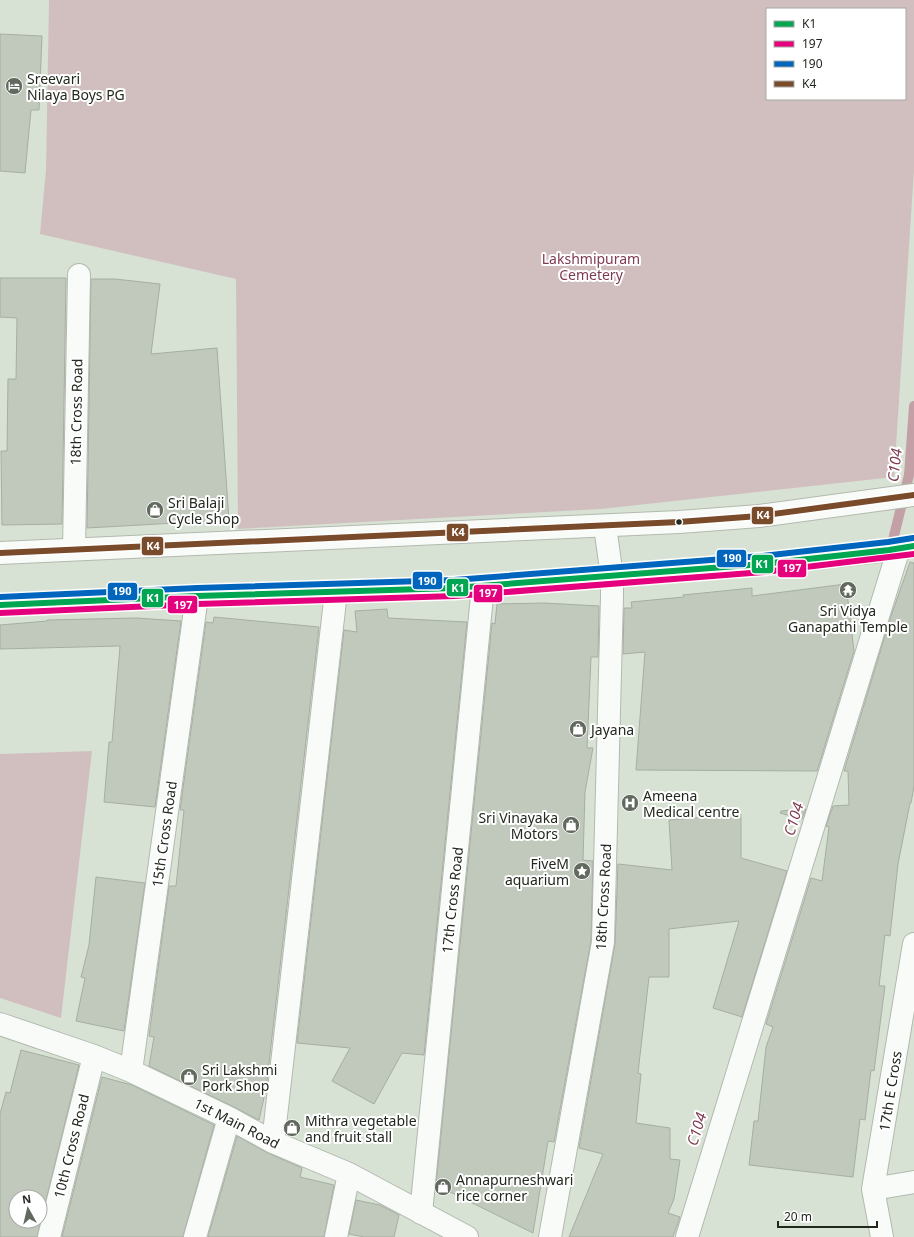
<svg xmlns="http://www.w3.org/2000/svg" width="914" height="1237" font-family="'Noto Sans',sans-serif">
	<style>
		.green { fill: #d1bfbf; fill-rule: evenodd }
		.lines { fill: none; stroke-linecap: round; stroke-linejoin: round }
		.stream { stroke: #c2a0a6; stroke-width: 10 }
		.building { fill: #c1c9bd; stroke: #a6aea3; fill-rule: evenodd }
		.minor-casing { stroke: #b2b9ae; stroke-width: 24 }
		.major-casing { stroke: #b2b9ae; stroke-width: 24 }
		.minor { stroke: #f9fbf9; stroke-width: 22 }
		.major { stroke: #f9fbf9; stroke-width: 22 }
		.bus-1-casing { stroke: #fff; stroke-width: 9 }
		.bus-2-casing { stroke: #fff; stroke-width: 9 }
		.bus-3-casing { stroke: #fff; stroke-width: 9 }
		.bus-4-casing { stroke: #fff; stroke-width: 9 }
		.bus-1 { stroke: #00a651; stroke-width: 6 }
		.bus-2 { stroke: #e5007d; stroke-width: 6 }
		.bus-3 { stroke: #0065bd; stroke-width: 6 }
		.bus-4 { stroke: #7a4b2a; stroke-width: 6 }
		.bus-dot { fill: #22281e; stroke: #fff; stroke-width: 1.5 }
		.labels { text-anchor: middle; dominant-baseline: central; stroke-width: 4; stroke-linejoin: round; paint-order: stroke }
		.poi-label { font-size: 14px; fill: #22281e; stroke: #fff; text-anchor: start }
		.park-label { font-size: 14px; fill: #7f3a51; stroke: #fff }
		.street-label { font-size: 14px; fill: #22281e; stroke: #fff }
		.water-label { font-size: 15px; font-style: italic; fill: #823d53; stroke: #fff }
		.line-badge { stroke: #fff; stroke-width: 1.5 }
		.badge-label { font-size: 11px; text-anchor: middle; font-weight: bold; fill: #fff }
	</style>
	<rect width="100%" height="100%" fill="#d8e2d4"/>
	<path class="green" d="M49,0H914V170L894,477L601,509L238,529L236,279L40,234L46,170ZM767,9H905V99H767Z
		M92,751L61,1018L0,998V754Z"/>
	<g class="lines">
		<path class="stream" d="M890,552L909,475L914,406"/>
	</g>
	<path class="building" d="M0,34L42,36L39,110H31L25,173L0,171Z
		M0,278H66L62,524L2,525L1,451H7L8,379H16L17,318L0,317Z
		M91,279H115L160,284L151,354L217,348L229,520L87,528Z
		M910,562L914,563V786L911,803H910L898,864L890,936L885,935L879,986H885L874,1071L871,1070L865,1120L860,1119L853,1177L749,1165L754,1121H758L766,1047L773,1027L766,1024L811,878L822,881L829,827L826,826L833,806L849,805L848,771H844L891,616Z
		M846,584L854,651L817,771L636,770L645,652L623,654L624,608H632L631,602L684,597L683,595L752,588V596Z
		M544,603L599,606L598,657H591L587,748H593L585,792L583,860L593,861L591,941L554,1142L548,1141L533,1233L436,1185L492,623L495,624L497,604Z
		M387,609L388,618L467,622L424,1055L402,1053L374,1104L332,1081L350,1048L297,1043L344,630L357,632L355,611Z
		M214,617L319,627L266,1089L259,1120L234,1107L149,1066L154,1037L149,1036L169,886H176L184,810H180L206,622L213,623Z
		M136,618L181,621L155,807L104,802L109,742H112L120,646L0,649V625L47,621V620Z
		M806,809L802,819L780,813L781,811Z
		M741,814V858L787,871L742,1017L713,1008L739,921L669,929V977H649L638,1073L641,1074L636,1123L670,1128V1159L680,1160L674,1199L668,1213L680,1217L673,1237H569L603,1154L579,1148L615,944L618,864L672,870L669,820Z
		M96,877L145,883L124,1031L76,1021L85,978L81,977L89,945Z
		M21,1050L79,1065L37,1237H0V1114L6,1092L10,1093ZM16,1197H40V1221H16Z
		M102,1077L132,1085L214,1125L183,1237H62Z
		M237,1136L268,1153L302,1168L300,1177L334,1185L324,1237H208Z
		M356,1200L380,1205L399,1215L394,1237H364L349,1234Z"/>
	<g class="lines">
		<defs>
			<path id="minor" d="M74,549L79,275
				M0,1024L94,1056L131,1071L229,1118L273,1142L349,1174L467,1237
				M131,1071L197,596
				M273,1142L336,592
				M873,1189L914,1182
				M421,1213L483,586
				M49,1237L94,1056
				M195,1237L229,1118
				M336,1237L349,1174
				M550,1237L603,942L612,596V577L605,526
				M687,1237L899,548
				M882,1237L873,1189L914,944"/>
			<path id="major" d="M0,553L679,522L759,516L914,495
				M0,605L197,596L454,588L763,564L889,550L914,546"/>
		</defs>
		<use href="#minor" class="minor-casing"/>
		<use href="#major" class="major-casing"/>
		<use href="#minor" class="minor"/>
		<use href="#major" class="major"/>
		<defs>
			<path id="bus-1" d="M0,605L197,596L454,588L763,564L889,550L914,546"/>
			<path id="bus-2" d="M0,613L197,604L455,596L764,572L914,554"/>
			<path id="bus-3" d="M0,597L197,588L454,580L762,556L888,542L913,538"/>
			<path id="bus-4" d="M0,553L679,522L759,516L914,495"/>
		</defs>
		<use href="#bus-1" class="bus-1-casing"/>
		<use href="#bus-2" class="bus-2-casing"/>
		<use href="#bus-3" class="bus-3-casing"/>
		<use href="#bus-4" class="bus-4-casing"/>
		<use href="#bus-1" class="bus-1"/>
		<use href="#bus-2" class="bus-2"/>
		<use href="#bus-3" class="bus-3"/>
		<use href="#bus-4" class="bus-4"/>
	</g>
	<defs>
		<symbol id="hotel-disc" viewBox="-11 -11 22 22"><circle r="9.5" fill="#62695e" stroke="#fff"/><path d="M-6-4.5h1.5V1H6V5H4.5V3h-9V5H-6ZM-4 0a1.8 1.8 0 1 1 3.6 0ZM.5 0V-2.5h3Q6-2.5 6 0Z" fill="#fff"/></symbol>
		<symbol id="shop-disc" viewBox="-11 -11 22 22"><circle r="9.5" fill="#62695e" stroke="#fff"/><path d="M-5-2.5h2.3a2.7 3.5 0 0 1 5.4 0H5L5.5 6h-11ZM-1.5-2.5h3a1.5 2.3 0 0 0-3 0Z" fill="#fff"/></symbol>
		<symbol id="temple-disc" viewBox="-11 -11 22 22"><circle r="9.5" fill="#62695e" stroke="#fff"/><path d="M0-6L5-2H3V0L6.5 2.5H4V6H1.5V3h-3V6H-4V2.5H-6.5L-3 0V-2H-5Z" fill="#fff"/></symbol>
		<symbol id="hospital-disc" viewBox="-11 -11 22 22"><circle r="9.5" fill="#62695e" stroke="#fff"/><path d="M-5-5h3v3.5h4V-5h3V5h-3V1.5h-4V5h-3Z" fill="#fff"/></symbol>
		<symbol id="sight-disc" viewBox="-11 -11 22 22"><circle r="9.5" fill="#62695e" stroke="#fff"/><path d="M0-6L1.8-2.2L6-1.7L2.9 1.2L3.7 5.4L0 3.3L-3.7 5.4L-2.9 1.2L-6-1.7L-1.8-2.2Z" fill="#fff"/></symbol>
	</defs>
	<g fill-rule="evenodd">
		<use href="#hotel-disc" x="4" y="76" width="20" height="20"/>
		<use href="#shop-disc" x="145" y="500" width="20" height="20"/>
		<use href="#temple-disc" x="838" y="580" width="20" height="20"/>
		<use href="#shop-disc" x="568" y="719" width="20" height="20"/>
		<use href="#hospital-disc" x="620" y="793" width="20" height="20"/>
		<use href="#shop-disc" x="561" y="815" width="20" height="20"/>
		<use href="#sight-disc" x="572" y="861" width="20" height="20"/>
		<use href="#shop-disc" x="179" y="1067" width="20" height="20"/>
		<use href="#shop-disc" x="282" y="1118" width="20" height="20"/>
		<use href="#shop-disc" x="433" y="1177" width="20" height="20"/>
	</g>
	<circle class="bus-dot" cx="679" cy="522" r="3.5"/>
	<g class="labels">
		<g class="poi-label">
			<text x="27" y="78">Sreevari<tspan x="27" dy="16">Nilaya Boys PG</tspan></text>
			<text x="168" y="502">Sri Balaji<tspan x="168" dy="16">Cycle Shop</tspan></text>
			<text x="848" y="610" text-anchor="middle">Sri Vidya<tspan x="848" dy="16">Ganapathi Temple</tspan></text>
			<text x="591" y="729">Jayana</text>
			<text x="643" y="795">Ameena<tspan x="643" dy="16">Medical centre</tspan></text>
			<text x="558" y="817" text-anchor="end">Sri Vinayaka<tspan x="558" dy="16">Motors</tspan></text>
			<text x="569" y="863" text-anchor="end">FiveM<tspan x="569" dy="16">aquarium</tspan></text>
			<text x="202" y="1069">Sri Lakshmi<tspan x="202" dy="16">Pork Shop</tspan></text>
			<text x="305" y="1120">Mithra vegetable<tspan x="305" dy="16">and fruit stall</tspan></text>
			<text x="456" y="1179">Annapurneshwari<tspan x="456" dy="16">rice corner</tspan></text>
		</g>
		<g class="park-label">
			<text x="591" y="258">Lakshmipuram<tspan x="591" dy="16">Cemetery</tspan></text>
		</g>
		<g class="street-label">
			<text transform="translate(76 412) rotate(-89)">18th Cross Road</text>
			<text transform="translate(164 834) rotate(-82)">15th Cross Road</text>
			<text transform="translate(603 897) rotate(-87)">18th Cross Road</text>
			<text transform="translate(452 900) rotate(-84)">17th Cross Road</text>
			<text transform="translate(890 1091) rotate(-81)">17th E Cross</text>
			<text transform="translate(237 1123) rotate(27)">1st Main Road</text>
			<text transform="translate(71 1146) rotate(-76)">10th Cross Road</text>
		</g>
		<g class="water-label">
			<text transform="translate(894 465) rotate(-83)">C104</text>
			<text transform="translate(793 819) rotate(-73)">C104</text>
			<text transform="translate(696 1129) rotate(-73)">C104</text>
		</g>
	</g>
	<g class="line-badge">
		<rect x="751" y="506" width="23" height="19" rx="4" fill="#7a4b2a"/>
		<rect x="446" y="523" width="23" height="19" rx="4" fill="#7a4b2a"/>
		<rect x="141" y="536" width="23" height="20" rx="4" fill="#7a4b2a"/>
		<rect x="716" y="549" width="31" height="19" rx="4" fill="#0065bd"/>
		<rect x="751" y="554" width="23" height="20" rx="4" fill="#00a651"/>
		<rect x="777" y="559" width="30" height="19" rx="4" fill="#e5007d"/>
		<rect x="412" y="571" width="31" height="19" rx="4" fill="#0065bd"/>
		<rect x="446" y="578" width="23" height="19" rx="4" fill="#00a651"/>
		<rect x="107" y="582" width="31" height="19" rx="4" fill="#0065bd"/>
		<rect x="473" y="584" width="30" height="19" rx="4" fill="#e5007d"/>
		<rect x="141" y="588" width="23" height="20" rx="4" fill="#00a651"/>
		<rect x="167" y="595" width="31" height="19" rx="4" fill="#e5007d"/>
	</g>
	<g class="badge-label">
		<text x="763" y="519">K4</text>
		<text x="458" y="536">K4</text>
		<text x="153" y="550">K4</text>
		<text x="732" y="562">190</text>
		<text x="762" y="568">K1</text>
		<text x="792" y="572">197</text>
		<text x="427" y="585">190</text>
		<text x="458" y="592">K1</text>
		<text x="122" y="595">190</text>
		<text x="488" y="597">197</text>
		<text x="153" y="602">K1</text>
		<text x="183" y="609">197</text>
	</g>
	<rect x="766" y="8" width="140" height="92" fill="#ffffff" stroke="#a7a9a5"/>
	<rect x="774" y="21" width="20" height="6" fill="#00a651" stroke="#a7a9a5"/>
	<text x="802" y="28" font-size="12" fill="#22281e">K1</text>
	<rect x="774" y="41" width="20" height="6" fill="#e5007d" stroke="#a7a9a5"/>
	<text x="802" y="48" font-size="12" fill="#22281e">197</text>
	<rect x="774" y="61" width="20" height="6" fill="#0065bd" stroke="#a7a9a5"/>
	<text x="802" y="68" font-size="12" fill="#22281e">190</text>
	<rect x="774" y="81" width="20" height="6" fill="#7a4b2a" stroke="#a7a9a5"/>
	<text x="802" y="88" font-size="12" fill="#22281e">K4</text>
	<g transform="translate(28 1209) rotate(352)"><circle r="19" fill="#ffffff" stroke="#a7a9a5"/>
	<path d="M0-3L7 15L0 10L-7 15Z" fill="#62695e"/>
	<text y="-6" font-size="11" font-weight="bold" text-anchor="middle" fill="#22281e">N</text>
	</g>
	<path d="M778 1221v6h99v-6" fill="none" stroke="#22281e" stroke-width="2"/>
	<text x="784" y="1221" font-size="12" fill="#22281e" stroke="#ffffff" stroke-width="3" paint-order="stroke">20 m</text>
</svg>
